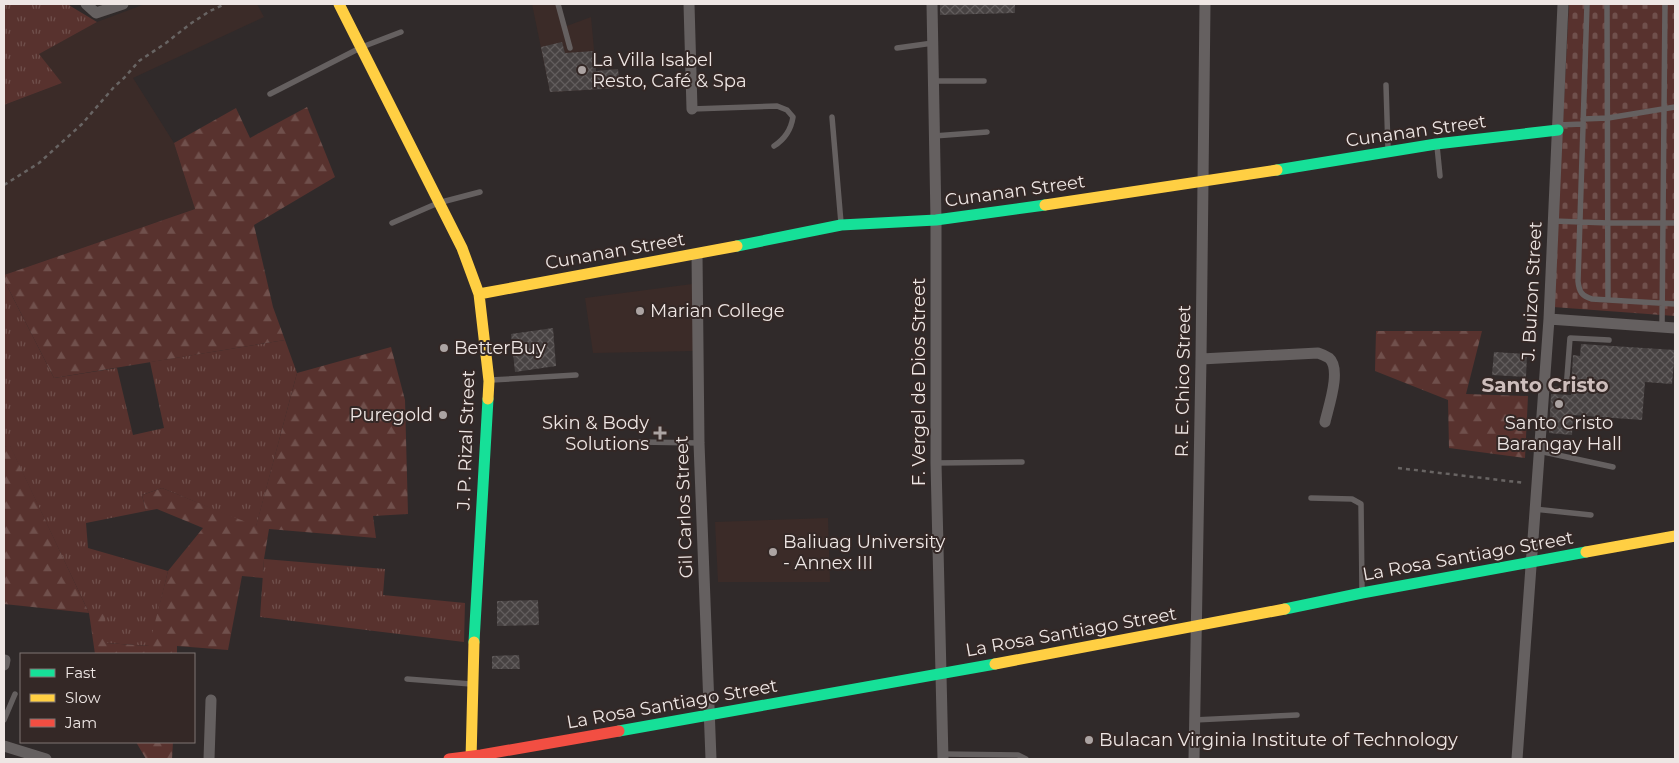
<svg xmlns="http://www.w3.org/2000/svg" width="1679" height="763" font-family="Montserrat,sans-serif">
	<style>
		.built { fill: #3b2b28 }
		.grass { fill: url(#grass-tufts) }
		.forest { fill: url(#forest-firs) }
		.cemetery { fill: url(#cemetery-stones) }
		.building { fill: url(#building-cross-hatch) }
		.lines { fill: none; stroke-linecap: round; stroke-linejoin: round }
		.path { stroke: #686463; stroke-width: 2.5; stroke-dasharray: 4 4; stroke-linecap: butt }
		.lane { stroke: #656060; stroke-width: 5.5 }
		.street { stroke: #656060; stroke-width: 11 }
		.fast { stroke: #16e098; stroke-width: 11 }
		.slow { stroke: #ffcf43; stroke-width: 11 }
		.jam { stroke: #f24e42; stroke-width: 11 }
		.poi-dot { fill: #aca4a3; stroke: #342826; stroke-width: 2 }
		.labels { text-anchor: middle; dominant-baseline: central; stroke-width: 4; stroke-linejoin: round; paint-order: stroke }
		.poi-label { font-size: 18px; fill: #eee6e4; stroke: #342826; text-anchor: start }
		.street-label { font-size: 18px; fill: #eee6e4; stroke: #342826 }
		.quarter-label { font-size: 20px; font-weight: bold; fill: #cebebc; stroke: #342826 }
	</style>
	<defs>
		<pattern id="grass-tufts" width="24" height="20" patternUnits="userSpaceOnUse" patternTransform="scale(1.25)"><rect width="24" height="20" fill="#58322e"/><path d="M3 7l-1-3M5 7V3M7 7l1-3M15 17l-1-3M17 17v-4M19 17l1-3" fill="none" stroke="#70504c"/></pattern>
		<pattern id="forest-firs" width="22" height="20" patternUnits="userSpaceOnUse" patternTransform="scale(1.25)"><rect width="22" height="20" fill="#58322e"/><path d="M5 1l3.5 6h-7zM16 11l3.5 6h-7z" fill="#70504c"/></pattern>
		<pattern id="cemetery-stones" width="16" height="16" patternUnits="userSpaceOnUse" patternTransform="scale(1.25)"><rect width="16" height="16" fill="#58322e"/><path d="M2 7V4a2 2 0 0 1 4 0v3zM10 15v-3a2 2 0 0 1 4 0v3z" fill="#70504c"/></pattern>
		<pattern id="building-cross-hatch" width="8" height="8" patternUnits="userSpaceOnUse" patternTransform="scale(1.25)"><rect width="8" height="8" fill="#474242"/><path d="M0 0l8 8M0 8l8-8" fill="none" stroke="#625d5d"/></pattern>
	</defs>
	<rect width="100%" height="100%" fill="#302a2a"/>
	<path class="built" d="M145,4H257L264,17L133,78L174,143L195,209L4,275V105L62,83L38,54L97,22Z
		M532,4H561L564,27L591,17L596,71L618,69L620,88L550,92Z
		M692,284L694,351L593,353L585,298Z
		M828,518L830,582H718L715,522Z"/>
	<path class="grass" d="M4,4H67L97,22L39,54L62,83L4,105Z
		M4,280L54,378L117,368L133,435L164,428L150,362L285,340L297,373L256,527L162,488L142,495L146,511L86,523L88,548L168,571L150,646L106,643L89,613L10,446L4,447Z
		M264,559L385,569L383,595L465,603L464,642L260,617Z"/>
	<path class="forest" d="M307,107L335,177L254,225L273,307L285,340L54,378L4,280V275L195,209L174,143L236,108L250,138Z
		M1376,331H1482L1466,394L1528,396L1525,458L1449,448L1448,400L1375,371Z
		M391,347L405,400L408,514L373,516L376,538L269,529L264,559L263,578L242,576L228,650L177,646V654H95L89,613L4,604V447L10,445L89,613L105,614L106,643L149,646L168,571L203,528L157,509L146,511L142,495L162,488L256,526L297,373Z
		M136,742H173L172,759H146Z"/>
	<path class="cemetery" d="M1569,4H1675V316L1553,307Z"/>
	<path class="building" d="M940,4H1015V13L940,15Z
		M562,42L565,53L594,51L596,71L618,69L620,88L550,92L541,47Z
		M553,328L556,366L515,372L511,334Z
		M1581,344L1675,350L1672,384L1645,382L1642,420L1573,415L1572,435L1549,433L1551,394L1571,395L1573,355L1580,356Z
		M1494,352L1527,354L1526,377L1492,375Z
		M538,600L539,625L497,626V601Z
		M519,655L520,669H492V656Z"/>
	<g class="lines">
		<path class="path" d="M4,185L39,163L82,124L114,87L124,78L139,61L166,43L190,24L210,11L225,4
			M1398,468L1525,483"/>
		<path class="lane" d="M558,4L570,48
			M1587,4L1578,281C1579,292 1582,296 1592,299L1675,304
			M1607,4L1608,300
			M897,48L933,43
			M933,81H984
			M1386,85L1388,149
			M270,94L362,47L401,32
			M692,109L777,106L787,110L793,117C791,130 785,139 774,146
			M832,117L841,223
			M1583,119L1608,118L1675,107
			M1558,125L1583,124
			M934,136L987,132
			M1437,146L1440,176
			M1553,221L1609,223H1675
			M392,223L438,203L480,192
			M1662,327L1665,4
			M491,380L576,375
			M1544,389L1566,390L1570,338L1609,340
			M640,442L699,443
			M1539,451L1613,467
			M936,463L1022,462
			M1311,498L1352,499L1361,504L1362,591
			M1534,509L1591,515
			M407,679L471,684
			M4,720L15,694
			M1194,720L1297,715
			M943,754L1018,755L1026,759"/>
		<path class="street" d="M86,4L96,13L123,4
			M689,4L692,109
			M932,4L936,220V463L943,759
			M697,254L699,443L711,759
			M1549,319L1675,328
			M1201,359L1318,353C1321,354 1326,356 1329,358C1342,369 1328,408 1325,422
			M4,660H5L4,665
			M4,746L46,759
			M209,759L211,700
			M1194,759L1201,359L1205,4
			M1517,759L1549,319L1563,4"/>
		<path class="fast" d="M1277,170L1436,144L1558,130
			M737,246L841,225L936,220L1045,205
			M1285,609L1362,593L1586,552
			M474,642L488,399
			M619,731L995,664"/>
		<path class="slow" d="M339,4L462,248L479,294L489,381L488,399
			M1045,205L1277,170
			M479,294L737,246
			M1586,552L1675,536
			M995,664L1285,609
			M471,759L474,642"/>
		<path class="jam" d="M449,759L481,755L619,731"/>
	</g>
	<g class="poi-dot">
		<circle cx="582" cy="70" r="5"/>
		<circle cx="640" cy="311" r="5"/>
		<circle cx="444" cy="348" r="5"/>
		<circle cx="1559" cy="404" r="5"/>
		<circle cx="443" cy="415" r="5"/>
		<path d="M657.5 425.5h5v5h5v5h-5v5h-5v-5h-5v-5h5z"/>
		<circle cx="773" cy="552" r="5"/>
		<circle cx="1089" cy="740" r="5"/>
	</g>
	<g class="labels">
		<g class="poi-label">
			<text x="592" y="60">La Villa Isabel<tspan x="592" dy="21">Resto, Café &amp; Spa</tspan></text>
			<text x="650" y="311">Marian College</text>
			<text x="454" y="348">BetterBuy</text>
			<text x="433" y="415" text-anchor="end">Puregold</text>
			<text x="649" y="423" text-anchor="end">Skin &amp; Body<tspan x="649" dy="21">Solutions</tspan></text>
			<text x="1559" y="423" text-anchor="middle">Santo Cristo<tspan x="1559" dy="21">Barangay Hall</tspan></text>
			<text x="783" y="542">Baliuag University<tspan x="783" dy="21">- Annex III</tspan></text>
			<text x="1099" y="740">Bulacan Virginia Institute of Technology</text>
		</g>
		<g class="street-label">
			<text transform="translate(1416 131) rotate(-8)">Cunanan Street</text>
			<text transform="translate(1015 191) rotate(-8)">Cunanan Street</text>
			<text transform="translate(615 251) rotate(-10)">Cunanan Street</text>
			<text transform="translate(1532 291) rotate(-87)">J. Buizon Street</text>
			<text transform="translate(1183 381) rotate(-89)">R. E. Chico Street</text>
			<text transform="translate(919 382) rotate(-90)">F. Vergel de Dios Street</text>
			<text transform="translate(466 440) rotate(-88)">J. P. Rizal Street</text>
			<text transform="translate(684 507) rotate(-92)">Gil Carlos Street</text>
			<text transform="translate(1468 556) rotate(-10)">La Rosa Santiago Street</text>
			<text transform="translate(1071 632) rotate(-10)">La Rosa Santiago Street</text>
			<text transform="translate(672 704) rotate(-10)">La Rosa Santiago Street</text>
		</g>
		<g class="quarter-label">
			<text x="1545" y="385">Santo Cristo</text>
		</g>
	</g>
	<rect width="1679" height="763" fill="none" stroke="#eee6e4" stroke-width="10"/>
	<rect x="20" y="653" width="175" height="90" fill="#342826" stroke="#7e7472"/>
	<rect x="30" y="669" width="25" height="8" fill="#16e098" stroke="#7e7472"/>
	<text x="65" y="678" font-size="15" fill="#eee6e4">Fast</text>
	<rect x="30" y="694" width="25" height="8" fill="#ffcf43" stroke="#7e7472"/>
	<text x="65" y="703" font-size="15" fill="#eee6e4">Slow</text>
	<rect x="30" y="719" width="25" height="8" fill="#f24e42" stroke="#7e7472"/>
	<text x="65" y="728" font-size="15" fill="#eee6e4">Jam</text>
</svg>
